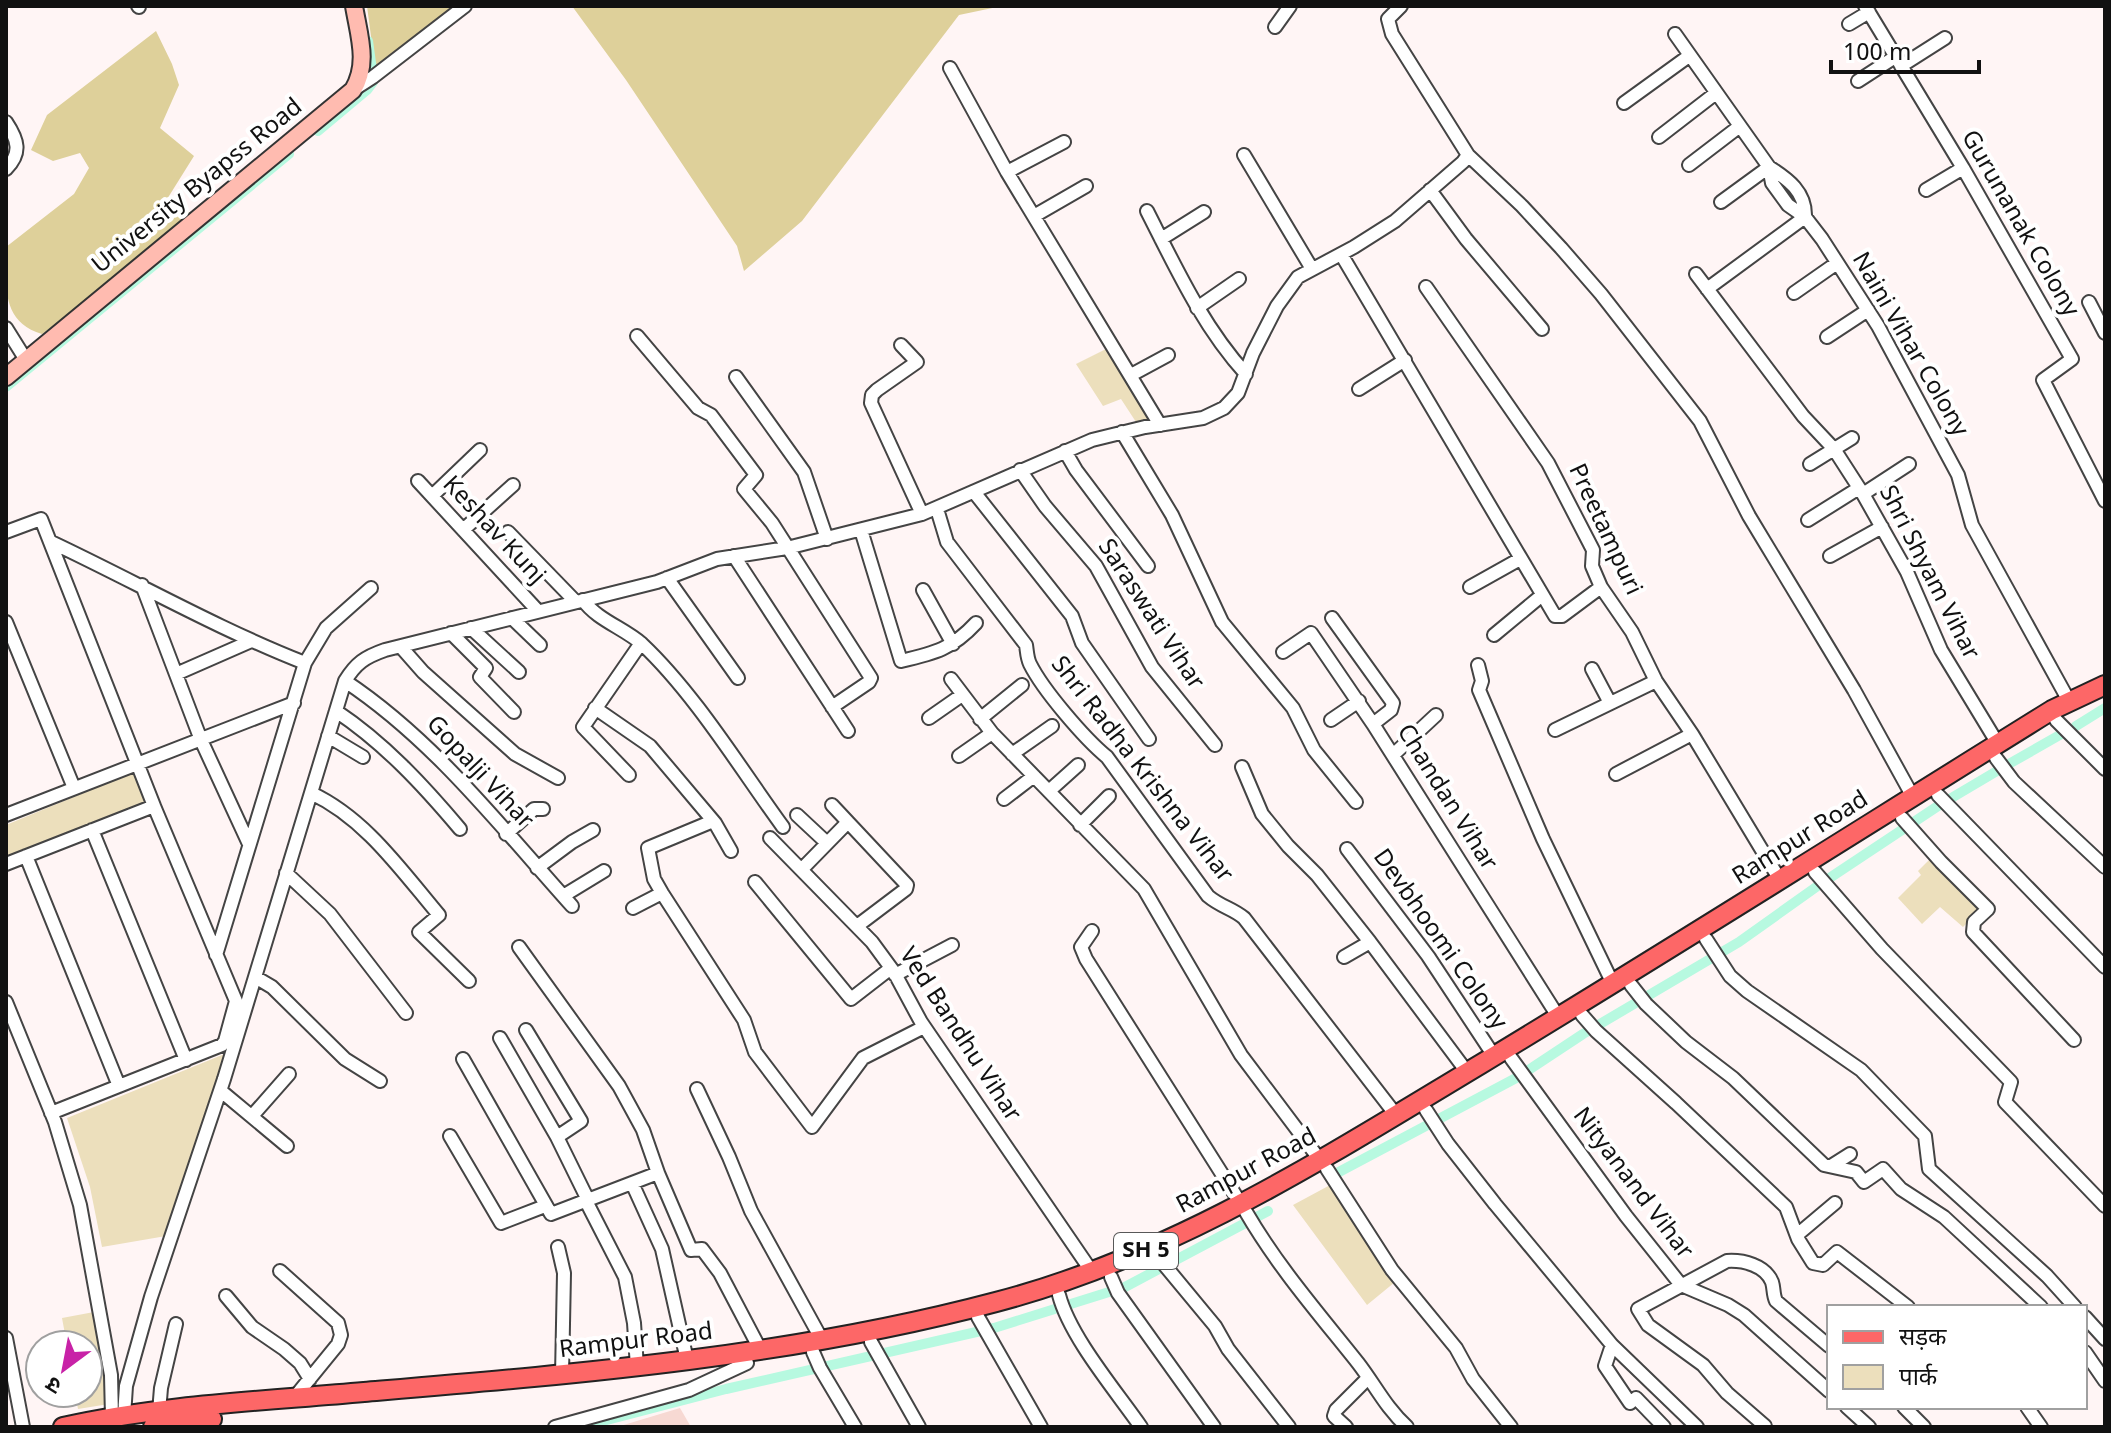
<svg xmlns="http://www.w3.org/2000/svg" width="2111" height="1433" font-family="Georgia,'Noto Sans Devanagari',serif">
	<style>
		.farmland { fill: #f7d9d3 }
		.green { fill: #ecdfbc }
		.forest { fill: #ded09a }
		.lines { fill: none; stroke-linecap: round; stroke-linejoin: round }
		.canal { stroke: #b7f9e0; stroke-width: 10 }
		.minor-casing { stroke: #444; stroke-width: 16 }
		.secondary-casing { stroke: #333; stroke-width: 20 }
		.primary-casing { stroke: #222; stroke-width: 22 }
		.minor { stroke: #fff; stroke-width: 12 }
		.secondary { stroke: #ffbbb0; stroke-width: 16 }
		.primary { stroke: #fd6767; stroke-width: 18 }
		.labels { text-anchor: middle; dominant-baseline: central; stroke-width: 8; stroke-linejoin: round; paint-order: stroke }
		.shield { fill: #fff; stroke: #585858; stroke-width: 2 }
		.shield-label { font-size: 22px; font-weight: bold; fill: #111 }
		.street-label { font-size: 24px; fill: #111; stroke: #fff }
	</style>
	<rect width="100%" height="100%" fill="#fff5f5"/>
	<path class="farmland" d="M680,1408L691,1427H617Z"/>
	<path class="green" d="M1108,348L1149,419L1136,422L1121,399L1103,406L1076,364Z
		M136,771L149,802L6,861V825Z
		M1932,857L1983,907L1963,927L1940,907L1922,924L1898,898L1921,875L1918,871Z
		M227,1053L166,1236L102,1247L90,1187L67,1118Z
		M1332,1184L1395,1282L1367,1305L1293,1205Z
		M94,1312L109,1404L78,1409L75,1393H88V1345H67L62,1318Z"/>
	<path class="forest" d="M367,6H464L420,41L375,67Z
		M572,6H1002L959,15L802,221L744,271L737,246L626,80Z
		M156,31L172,64L179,85L160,128L194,156L169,196L190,213L186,226L42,334C0,322 6,283 6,247L74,194L89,168L80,153L53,161L31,150L47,115Z"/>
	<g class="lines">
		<path class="canal" d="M368,41L372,70
			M318,131L367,90L373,82
			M6,387L289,154
			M2076,726L2105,708
			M2007,765L2065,732
			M1948,800L1997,771
			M1337,1173L1518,1077L1583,1034L1739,942L1819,885L1941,804
			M580,1427L726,1389L994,1328L1125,1287L1268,1211"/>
		<defs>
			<path id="minor" d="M138,6L139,7
				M1401,6L1388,19L1392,34L1468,155L1522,206L1561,248L1601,294L1700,421L1749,516L1854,690L1913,797
				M1865,6L1963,168L2072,359L2043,380L2105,501
				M1849,24L1869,12
				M1275,27L1290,6
				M1675,34L1769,167L1772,183L1788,205L1805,217L1822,239L1878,326L1958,475L1972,525L2069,701
				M1901,66L1945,38
				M950,68L1007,172L1160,425
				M1858,81L1895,57
				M353,90L373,77L465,6
				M1624,103L1689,56
				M6,122C18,140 22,153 6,169
				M1659,137L1716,93
				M1244,155L1312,269
				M1689,165L1740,126
				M1007,172L1064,142
				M1430,190L1466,239L1542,329
				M1926,190L1963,168
				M1147,211C1176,268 1203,327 1246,374
				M1034,216L1086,186
				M1161,239L1204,212
				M1341,254L1555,616H1562L1601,587
				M1696,274L1803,416L1834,449L1863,494L1907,572L1941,650L1998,744
				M1426,287L1548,463L1593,550L1592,566L1601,587L1632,632L1656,681L1692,734L1780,880
				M1707,289L1805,217C1806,192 1788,179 1769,167L1721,202
				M1794,293L1837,263
				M2089,302L2105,333
				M1197,308L1239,279
				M6,328L26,360
				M637,336L698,408L711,415L756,475L744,489L772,523L871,678L869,682L832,707
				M1827,337L1868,310
				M901,345L917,362L877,390L872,395L871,403L922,514
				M1131,375L1168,355
				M736,377L804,472L827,539
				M1359,389L1405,360
				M1122,432L1172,515L1222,622L1293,708L1314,750L1356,802
				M1065,451L1076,470L1148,566
				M1810,464L1852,438
				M1020,470L1045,506L1096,566L1152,667L1215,745
				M418,481L537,610
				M974,492L1072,616L1082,643L1149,739
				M1863,494L1909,464
				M432,496L480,450
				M937,509L947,542L1026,645C1027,651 1027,658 1030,664C1043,690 1084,738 1107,757L1208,896C1221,907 1232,908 1244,918L1396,1115
				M1808,520L1859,488
				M463,530L513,485
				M861,530L901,661C935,653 952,649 976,623
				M6,532L41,519L154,806L236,1001L225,1041L222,1045L51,1113
				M508,532L575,601
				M51,542C136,582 218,629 305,663
				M734,556L848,731
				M1830,556L1882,527
				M667,578L738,678
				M142,585L201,740L249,844
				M1470,587L1520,559
				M923,590L953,644
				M583,600C597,620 624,628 642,644C695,694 740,768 783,827
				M512,618L540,645
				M1332,618L1393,703L1391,710L1373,724
				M6,622L74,788
				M471,628L519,672
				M451,633L486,668L480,677L514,712
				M1494,635L1541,596
				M401,647L423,672L515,754L558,778
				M1283,652L1311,633L1373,724L1559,1018
				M1478,665L1482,681L1479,690L1543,839L1613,984
				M1592,669L1610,703
				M176,674L249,642
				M951,679L992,733L1144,889L1241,1055L1320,1160
				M345,681C434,740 501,827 572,906
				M595,708L650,746L715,823L731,851
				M336,711C384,743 423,785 460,829
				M929,718L962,695
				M980,719L1022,685
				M1331,720L1359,701
				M2056,720L2105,769
				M1555,730L1656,681
				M328,736L363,757
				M1012,754L1052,726
				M1393,755L1436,715
				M959,756L992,733
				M1996,758L2014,782L2105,867
				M1242,767L1262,814L1288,846L1317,875L1370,942L1467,1072
				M1616,774L1692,734
				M629,775L583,727L641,643
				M1049,791L1078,765
				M311,793C365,818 401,870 439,915L419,932L469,981
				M1938,795L2105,967
				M1004,799L1034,776
				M832,805L907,885L906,889L857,926
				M6,815L294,703
				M797,815L827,843
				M1902,818L1941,862L1988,909L1974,922L1973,932L2074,1040
				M713,821L648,848L654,879L662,893L744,1020L755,1052L812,1127L863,1058L924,1027
				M1080,825L1109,796
				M92,830L186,1060
				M506,834L534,809H543
				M770,838L872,942L894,972L921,1022L1092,1272
				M1347,849L1428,956L1494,1056
				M26,856L119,1086
				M6,864L154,806
				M537,868L572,842L593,830
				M802,869L848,822
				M1815,872L1882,949L2011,1082L2005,1102L2105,1206
				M286,873L330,914L406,1013
				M755,882L851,999L891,968
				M563,896L604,871
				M633,908L662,893
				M1092,931L1081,947L1086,959L1241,1204
				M1706,939L1730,976L1747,991L1861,1070L1925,1136L1929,1169L2047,1276L2075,1307
				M519,947L619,1086L643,1130L658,1173
				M216,955L305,663L326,628L371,588
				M1344,957L1370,942
				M895,975L952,945
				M255,977L272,987L345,1059L380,1081
				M1631,985L1646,1004L1686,1042L1733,1078L1824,1165L1856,1172L1864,1182L1883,1169L1901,1189L1944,1217L2041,1307
				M6,1002L55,1122L80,1205L111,1375L112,1417
				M1582,1015L1596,1031L1676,1103L1786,1207L1798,1239L1813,1263L1823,1265L1837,1252L1908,1307
				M526,1030L581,1121L557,1137
				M500,1038L557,1137L588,1200
				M1511,1058L1626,1216L1681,1285L1728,1305L1744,1315L1829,1391
				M463,1059L551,1214L658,1173L691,1250L702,1249L720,1273L761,1351
				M697,1089L729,1157L751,1211L822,1340
				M221,1091L287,1146
				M1426,1110L1448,1144L1495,1204L1612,1345L1697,1427
				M252,1116L289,1074
				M450,1136L501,1223L545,1206
				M1831,1166L1850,1154
				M1327,1169L1392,1270L1456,1348L1473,1379L1511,1427
				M632,1183L662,1249L687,1360
				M586,1201L625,1277L634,1323L637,1367
				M1246,1212C1278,1267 1319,1314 1358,1363C1375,1385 1386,1408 1407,1427
				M1797,1235L1835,1203
				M558,1247L564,1273L562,1375
				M1157,1256L1215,1326L1228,1349L1289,1427
				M280,1271L338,1323L341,1335L338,1344L294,1398
				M1111,1277L1118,1293L1214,1427
				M1059,1295C1070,1337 1116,1391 1141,1427
				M226,1296L252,1327L284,1349L300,1363L310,1379
				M978,1317L1041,1427
				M2085,1317L2105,1339
				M6,1338L23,1427
				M871,1342L919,1427
				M1612,1345L1605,1366L1630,1403L1636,1398L1664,1427
				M813,1352L820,1368L855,1427
				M2085,1352L2105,1381
				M1847,1407L1869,1427
				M1904,1407L1924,1427
				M2027,1407L2041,1427
				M159,1412L161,1388L176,1324
				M124,1416L126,1386L151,1297L224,1079L345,681C356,663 365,657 385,650L657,582L717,559L787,548L922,514L1092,440L1145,427L1203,418L1224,408L1238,393L1253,353L1277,306L1298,277L1354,247L1395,221L1463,162L1468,155
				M1765,1426L1727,1393L1703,1365L1648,1325L1638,1309L1727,1261C1743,1260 1765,1265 1772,1282C1774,1288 1773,1295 1776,1301L1829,1346
				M555,1427L689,1390L747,1363
				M1346,1427L1334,1416L1336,1410L1368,1378"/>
			<path id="secondary" d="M6,377L353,90C369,63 359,36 354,6"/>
			<path id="primary" d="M63,1427C161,1405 264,1401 364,1392C576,1374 789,1357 996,1302C1173,1256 1326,1157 1481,1064C1673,948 1862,828 2052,710L2105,685
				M153,1427L212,1419"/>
		</defs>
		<use href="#minor" class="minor-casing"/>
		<use href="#secondary" class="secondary-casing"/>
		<use href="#primary" class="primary-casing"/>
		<use href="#minor" class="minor"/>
		<use href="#secondary" class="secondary"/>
		<use href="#primary" class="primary"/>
	</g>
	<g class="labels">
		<rect class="shield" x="1114" y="1233" width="64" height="36" rx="6"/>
		<g class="shield-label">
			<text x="1146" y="1251">SH 5</text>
		</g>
		<g class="street-label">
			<text transform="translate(198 187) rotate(-39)">University Byapss Road</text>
			<text transform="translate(2019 224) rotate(60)">Gurunanak Colony</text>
			<text transform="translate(1909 345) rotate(60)">Naini Vihar Colony</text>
			<text transform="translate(1604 530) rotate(65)">Preetampuri</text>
			<text transform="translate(493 531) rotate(47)">Keshav Kunj</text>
			<text transform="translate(1928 573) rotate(63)">Shri Shyam Vihar</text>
			<text transform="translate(1150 615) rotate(57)">Saraswati Vihar</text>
			<text transform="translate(1141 770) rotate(52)">Shri Radha Krishna Vihar</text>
			<text transform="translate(479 773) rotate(47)">Gopalji Vihar</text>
			<text transform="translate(1446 798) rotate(58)">Chandan Vihar</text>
			<text transform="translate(1801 839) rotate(-32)">Rampur Road</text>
			<text transform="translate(1439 940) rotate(55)">Devbhoomi Colony</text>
			<text transform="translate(959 1035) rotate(57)">Ved Bandhu Vihar</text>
			<text transform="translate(1247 1172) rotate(-28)">Rampur Road</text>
			<text transform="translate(1632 1184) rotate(53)">Nityanand Vihar</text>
			<text transform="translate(636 1342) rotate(-7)">Rampur Road</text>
		</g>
	</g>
	<rect width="2111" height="1433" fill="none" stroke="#111111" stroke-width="16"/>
	<rect x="1827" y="1305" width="260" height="104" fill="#ffffff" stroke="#a0a0a0" stroke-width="2"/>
	<rect x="1843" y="1331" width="40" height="12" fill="#fd6767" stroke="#a0a0a0" stroke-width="2"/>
	<text x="1899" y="1345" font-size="24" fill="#111111">सड़क</text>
	<rect x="1843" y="1365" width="40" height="24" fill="#ecdfbc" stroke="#a0a0a0" stroke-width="2"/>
	<text x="1899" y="1385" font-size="24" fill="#111111">पार्क</text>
	<g transform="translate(64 1369) rotate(212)"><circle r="38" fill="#ffffff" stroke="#a0a0a0" stroke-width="2"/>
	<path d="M0-6L14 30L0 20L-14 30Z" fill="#c822a7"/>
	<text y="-12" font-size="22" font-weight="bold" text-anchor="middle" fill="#111111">उ</text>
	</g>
	<path d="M1831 60v12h148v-12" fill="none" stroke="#111111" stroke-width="4"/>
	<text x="1843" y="60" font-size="24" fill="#111111" stroke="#ffffff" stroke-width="6" paint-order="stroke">100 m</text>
</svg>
